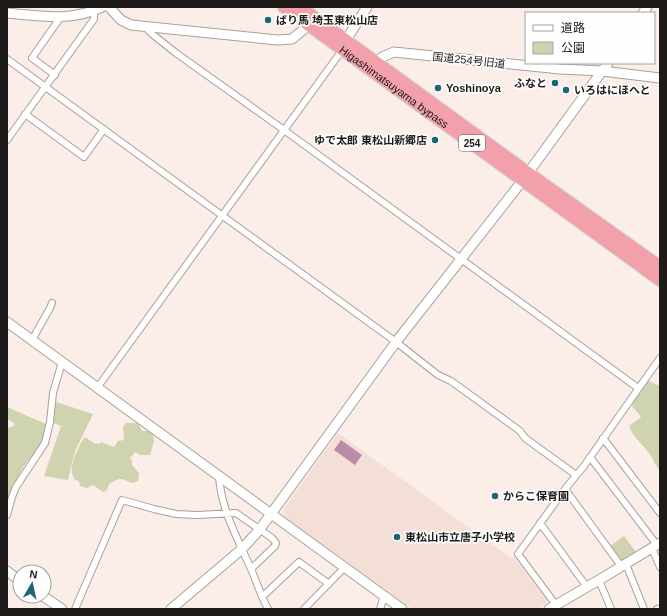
<svg xmlns="http://www.w3.org/2000/svg" width="667" height="616" font-family="Arial,'Noto Sans JP',sans-serif">
	<style>
		.built { fill: #f3dfd6 }
		.green { fill: #cfd3b0 }
		.water { fill: #ba8cac }
		.lines { fill: none; stroke-linecap: round; stroke-linejoin: round }
		.street-casing { stroke: #ab9f9a; stroke-width: 8 }
		.secondary-casing { stroke: #ab9f9a; stroke-width: 11 }
		.highway-casing { stroke: #d2d1d1; stroke-width: 14 }
		.street { stroke: #fff; stroke-width: 6 }
		.secondary { stroke: #fff; stroke-width: 9 }
		.highway { stroke: #f2a1ab; stroke-width: 12 }
		.poi-dot { fill: #1d6574; stroke: #fefefe; stroke-width: 1.5 }
		.labels { text-anchor: middle; dominant-baseline: central; stroke-width: 3.5; stroke-linejoin: round; paint-order: stroke }
		.shield { fill: #fefefe; stroke: #615e5d; stroke-width: 1 }
		.shield-label { font-size: 10px; font-weight: bold; fill: #1e1a18 }
		.poi-label { font-size: 11px; font-weight: bold; fill: #1e1a18; stroke: #fefefe; text-anchor: start }
		.street-label { font-size: 11px; fill: #1e1a18; stroke: #fefefe }
	</style>
	<rect width="100%" height="100%" fill="#fbeee9"/>
	<path class="built" d="M338,433L511,558L515,559L547,600L546,604L538,609H412L284,516L283,510Z"/>
	<path class="green" d="M649,381L660,386V470C654,464 655,463 651,456C645,446 633,438 629,426L641,417L632,406V403L646,382Z
		M53,401L93,414L75,451L68,480L44,476L61,426L51,422Z
		M7,407L46,424C47,443 37,448 27,462C20,471 14,484 10,495L7,496V428L14,426V423L7,419Z
		M126,423H138L142,431H148L153,435L154,441L150,455H140L135,452L130,458L132,461V465L139,473L138,481L133,483C119,479 123,476 109,484L107,490L103,492L93,485L87,488L80,486L79,481L75,480C74,478 73,476 72,474C70,465 79,444 85,437L94,443L99,444L101,442L114,447L118,441L124,440L123,427Z
		M624,536L636,552L621,561L610,546Z"/>
	<path class="water" d="M341,440L362,455L355,465L334,450Z"/>
	<g class="lines">
		<defs>
			<path id="street" d="M144,26L152,34L176,53L284,130L638,388
				M7,59L396,342L438,375L451,381L520,431L525,438L576,475
				M55,75L32,58L60,18
				M25,114L84,157L104,129
				M7,140L94,19V11
				M32,340L50,308L52,303
				M97,388L343,49
				M603,438L660,513
				M590,457L657,545
				M219,476C221,510 238,539 251,569C257,583 261,596 268,609
				M565,489L621,566
				M7,515L12,497L16,487L45,443L50,422L53,393L62,362
				M540,523L587,587
				M652,548L660,567
				M626,564L644,609
				M599,580L611,609
				M262,597L299,562L329,584
				M556,605L518,554L565,489L584,466L660,358
				M75,609L122,500L154,509L176,514L197,515L236,513L272,538L276,543L275,546L251,569
				M304,609L345,567
				M380,609L384,596
				M657,609L660,608"/>
			<path id="secondary" d="M109,7L121,20L131,25L277,40L292,39L309,25
				M7,13C40,16 71,22 102,7
				M643,13L647,7
				M346,40L367,7
				M377,63L382,57L394,52L560,69L602,71L660,78
				M7,322L402,609
				M7,571L20,581
				M43,596L62,609
				M171,609L242,549L260,529L396,342L523,180L608,63
				M549,609L599,580L660,543"/>
			<g id="highway">
				<path id="s1" d="M284,7L660,280"/>
				<path d="M300,7L528,173L660,267"/>
			</g>
		</defs>
		<use href="#street" class="street-casing"/>
		<use href="#secondary" class="secondary-casing"/>
		<use href="#highway" class="highway-casing"/>
		<use href="#street" class="street"/>
		<use href="#secondary" class="secondary"/>
		<use href="#highway" class="highway"/>
	</g>
	<g class="poi-dot">
		<circle cx="268" cy="20" r="4"/>
		<circle cx="555" cy="83" r="4"/>
		<circle cx="438" cy="88" r="4"/>
		<circle cx="566" cy="90" r="4"/>
		<circle cx="435" cy="140" r="4"/>
		<circle cx="495" cy="496" r="4"/>
		<circle cx="397" cy="537" r="4"/>
	</g>
	<g class="labels">
		<rect class="shield" x="459" y="135" width="26" height="16" rx="3"/>
		<g class="shield-label">
			<text x="472" y="143">254</text>
		</g>
		<g class="poi-label">
			<text x="276" y="20">ばり馬 埼玉東松山店</text>
			<text x="547" y="83" text-anchor="end">ふなと</text>
			<text x="446" y="88">Yoshinoya</text>
			<text x="574" y="90">いろはにほへと</text>
			<text x="427" y="140" text-anchor="end">ゆで太郎 東松山新郷店</text>
			<text x="503" y="496">からこ保育園</text>
			<text x="405" y="537">東松山市立唐子小学校</text>
		</g>
		<g class="street-label">
			<text transform="translate(469 60) rotate(6)">国道254号旧道</text>
			<text stroke="none"><textPath href="#s1" startOffset="136">Higashimatsuyama bypass</textPath></text>
		</g>
	</g>
	<rect width="667" height="616" fill="none" stroke="#1e1a18" stroke-width="16"/>
	<rect x="525" y="12" width="130" height="52" fill="#fefefe" stroke="#a4a3a2"/>
	<rect x="533" y="25" width="20" height="6" fill="#ffffff" stroke="#a4a3a2"/>
	<text x="561" y="32" font-size="12" fill="#1e1a18">道路</text>
	<rect x="533" y="42" width="20" height="12" fill="#cfd3b0" stroke="#a4a3a2"/>
	<text x="561" y="52" font-size="12" fill="#1e1a18">公園</text>
	<g transform="translate(32 584) rotate(9)"><circle r="19" fill="#fefefe" stroke="#a4a3a2"/>
	<path d="M0-3L7 15L0 10L-7 15Z" fill="#1d6574"/>
	<text y="-6" font-size="11" font-weight="bold" text-anchor="middle" fill="#1e1a18">N</text>
	</g>
</svg>
